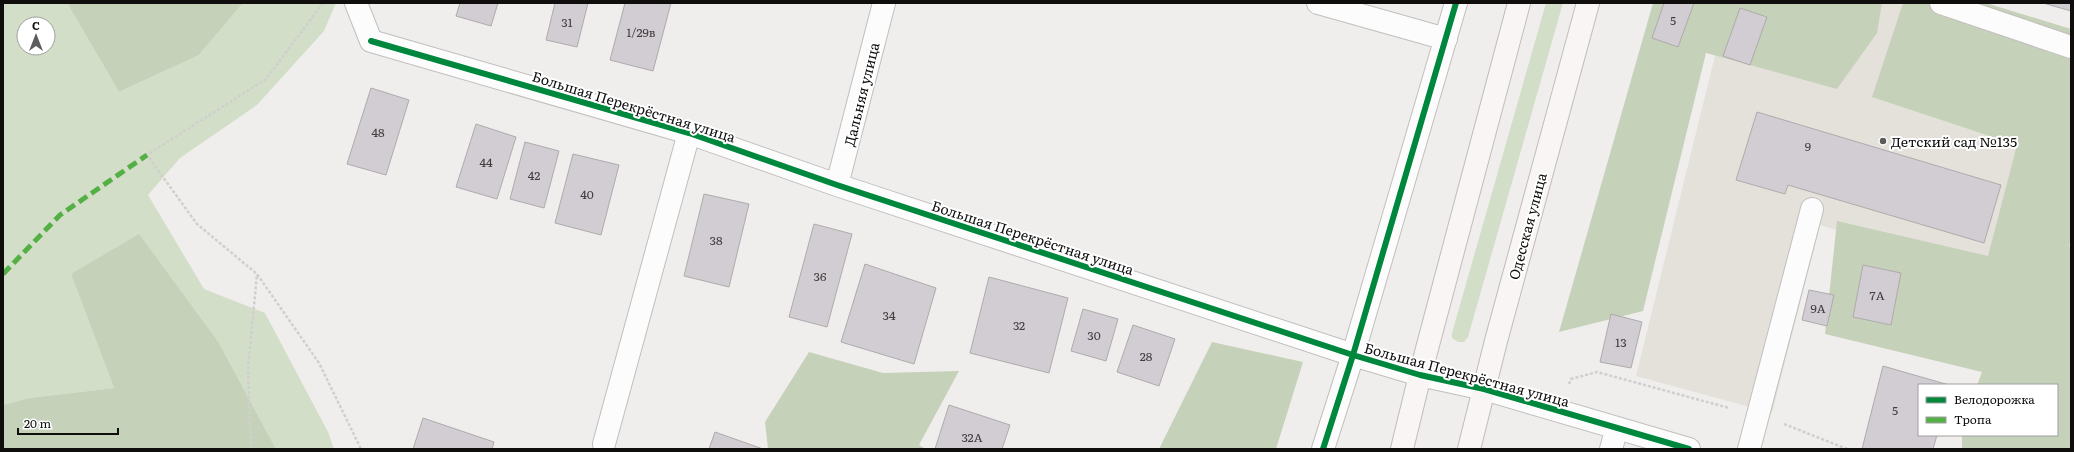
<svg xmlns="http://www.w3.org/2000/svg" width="2074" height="452" font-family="Literata,serif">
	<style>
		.built { fill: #e4e1da }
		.green { fill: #d3dec8; fill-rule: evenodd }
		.forest { fill: #c6d1ba }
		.building { fill: #d2ccd3; stroke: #adabab }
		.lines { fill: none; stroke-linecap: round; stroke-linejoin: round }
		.minor-casing { stroke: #c0bfbd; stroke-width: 24 }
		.major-casing { stroke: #c1bbb9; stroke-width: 24 }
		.path { stroke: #d0cfce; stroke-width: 2.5; stroke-dasharray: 3 2; stroke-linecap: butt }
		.minor { stroke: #fdfcfc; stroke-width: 22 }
		.major { stroke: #f8f5f4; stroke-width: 22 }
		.quiet { stroke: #54b044; stroke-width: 5; stroke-dasharray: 10 5; stroke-linecap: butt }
		.cycleway-casing { stroke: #fff; stroke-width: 8 }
		.cycleway { stroke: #00873e; stroke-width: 6 }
		.poi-dot { fill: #5e5c5b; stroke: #fff; stroke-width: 1.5 }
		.labels { text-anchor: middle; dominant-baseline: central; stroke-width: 4; stroke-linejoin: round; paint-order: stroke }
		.number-label { font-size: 12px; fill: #403e3e }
		.street-label { font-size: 14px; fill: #0f0e0d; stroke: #fff }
		.poi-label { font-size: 14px; fill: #0f0e0d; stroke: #fff; text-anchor: start }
	</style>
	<rect width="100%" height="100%" fill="#f0eeec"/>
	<path class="built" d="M1728,3H1911L2071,57V267L2062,298L1820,225L1772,413L1636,376Z"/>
	<path class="green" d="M3,3H67L119,92L199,55L243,3H336L324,31L257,105L180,158L148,195L204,289L265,313L328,432L334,449H276L219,343L71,274L114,388L29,398L3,405ZM24,24H48V48H24Z
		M1546,3H1563L1468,337L1464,342H1458L1452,338V333Z"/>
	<path class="forest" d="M67,3H243L199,55L119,92Z
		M1653,3H1882L1877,33L1837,89L1706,53L1643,311L1559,332Z
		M1903,3H1986L2071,29V239L2069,246L2071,248V449H1962V435H2057V385H1977L1982,372L1825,334L1837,221L1988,256L2017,145L1872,97Z
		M139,234L219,343L276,449H3V405L29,398L114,388L71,274Z
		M1212,342L1303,362L1276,449H1159Z
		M809,352L883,373L959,371L919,445L926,449H768L765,422Z"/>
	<path class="building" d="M460,3H498L491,26L456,16Z
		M555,3H588L577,47L546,40Z
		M625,3H671L653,71L610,60Z
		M1664,3H1694L1678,47L1652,38Z
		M2043,3H2071V11Z
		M1740,8L1767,17L1750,65L1723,56Z
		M371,88L409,100L386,175L347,164Z
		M1757,112L2001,185L1984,243L1788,185L1785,194L1736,180Z
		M476,124L516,137L497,199L456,187Z
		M525,142L559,151L544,208L510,199Z
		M573,154L619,165L601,235L555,223Z
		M704,194L749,204L729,287L684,276Z
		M814,224L852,234L827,327L789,317Z
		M865,264L936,288L914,364L841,342Z
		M1863,265L1901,273L1891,325L1853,317Z
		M989,277L1068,298L1049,373L970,353Z
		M1809,290L1834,295L1827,326L1802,320Z
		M1083,309L1118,319L1106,361L1071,351Z
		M1611,314L1642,322L1631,368L1600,362Z
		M1133,325L1175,339L1159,386L1117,372Z
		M1883,366L1949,385H1919V435H1937L1933,449H1862Z
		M949,405L1010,425L1002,449H935Z
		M423,418L494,442L492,449H413Z
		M715,432L763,449H709Z"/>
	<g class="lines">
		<defs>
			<path id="minor" d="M356,3L371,41L689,133L837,185L1353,355L1420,375L1484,389L1689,449
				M1318,3L1446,39
				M1941,3L2071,47
				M837,185L884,3
				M604,444L689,133
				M1323,449L1353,355L1456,3
				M1611,449L1617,428
				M1749,449L1812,209"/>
			<path id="major" d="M1402,449L1420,375L1519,3
				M1469,449L1496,341L1588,3"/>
		</defs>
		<use href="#minor" class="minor-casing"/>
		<use href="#major" class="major-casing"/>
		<path class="path" d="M323,3L266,79L147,155L197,224L257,274L319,363L361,449
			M1569,384L1571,379L1597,372L1729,408
			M1784,424L1847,449
			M251,449L248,369L257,274"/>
		<use href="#minor" class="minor"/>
		<use href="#major" class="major"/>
		<path class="quiet" d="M3,274L60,215L147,155"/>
		<defs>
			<path id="cycleway" d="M371,41L689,133L837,185L1353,355L1420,375L1484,389L1689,449
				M1323,449L1353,355L1456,3"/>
		</defs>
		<use href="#cycleway" class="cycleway-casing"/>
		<use href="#cycleway" class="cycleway"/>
	</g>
	<circle class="poi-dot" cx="1883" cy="141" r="4"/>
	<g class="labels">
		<g class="number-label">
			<text x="1673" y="20">5</text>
			<text x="567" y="22">31</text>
			<text x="641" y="32">1/29в</text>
			<text x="378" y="132">48</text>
			<text x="1808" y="146">9</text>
			<text x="486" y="162">44</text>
			<text x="534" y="175">42</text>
			<text x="587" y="194">40</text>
			<text x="716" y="240">38</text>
			<text x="820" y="276">36</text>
			<text x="1877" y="295">7А</text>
			<text x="1818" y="308">9А</text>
			<text x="889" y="315">34</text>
			<text x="1019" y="325">32</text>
			<text x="1094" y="335">30</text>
			<text x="1621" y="342">13</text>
			<text x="1146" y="356">28</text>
			<text x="1895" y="410">5</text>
			<text x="972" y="437">32А</text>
		</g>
		<g class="street-label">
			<text transform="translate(861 94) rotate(-76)">Дальняя улица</text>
			<text transform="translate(634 106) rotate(17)">Большая Перекрёстная улица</text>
			<text transform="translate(1527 226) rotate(-75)">Одесская улица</text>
			<text transform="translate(1033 237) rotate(18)">Большая Перекрёстная улица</text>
			<text transform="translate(1467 374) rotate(15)">Большая Перекрёстная улица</text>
		</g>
		<g class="poi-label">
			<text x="1891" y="141">Детский сад №135</text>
		</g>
	</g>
	<rect width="2074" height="452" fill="none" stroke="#0f0e0d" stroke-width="8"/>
	<rect x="1918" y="384" width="140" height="52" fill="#ffffff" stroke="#9f9f9e"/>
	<rect x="1926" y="397" width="20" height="6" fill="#00873e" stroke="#9f9f9e"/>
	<text x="1954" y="404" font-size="12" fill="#0f0e0d">Велодорожка</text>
	<rect x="1926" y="417" width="20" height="6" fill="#54b044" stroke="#9f9f9e"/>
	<text x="1954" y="424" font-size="12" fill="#0f0e0d">Тропа</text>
	<g transform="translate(36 36)"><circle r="19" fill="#ffffff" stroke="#9f9f9e"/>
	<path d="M0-3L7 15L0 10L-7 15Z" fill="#5e5c5b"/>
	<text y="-6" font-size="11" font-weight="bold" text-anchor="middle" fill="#0f0e0d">С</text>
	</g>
	<path d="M18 428v6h100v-6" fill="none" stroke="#0f0e0d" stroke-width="2"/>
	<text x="24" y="428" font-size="12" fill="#0f0e0d" stroke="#ffffff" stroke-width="3" paint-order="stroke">20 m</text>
</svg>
